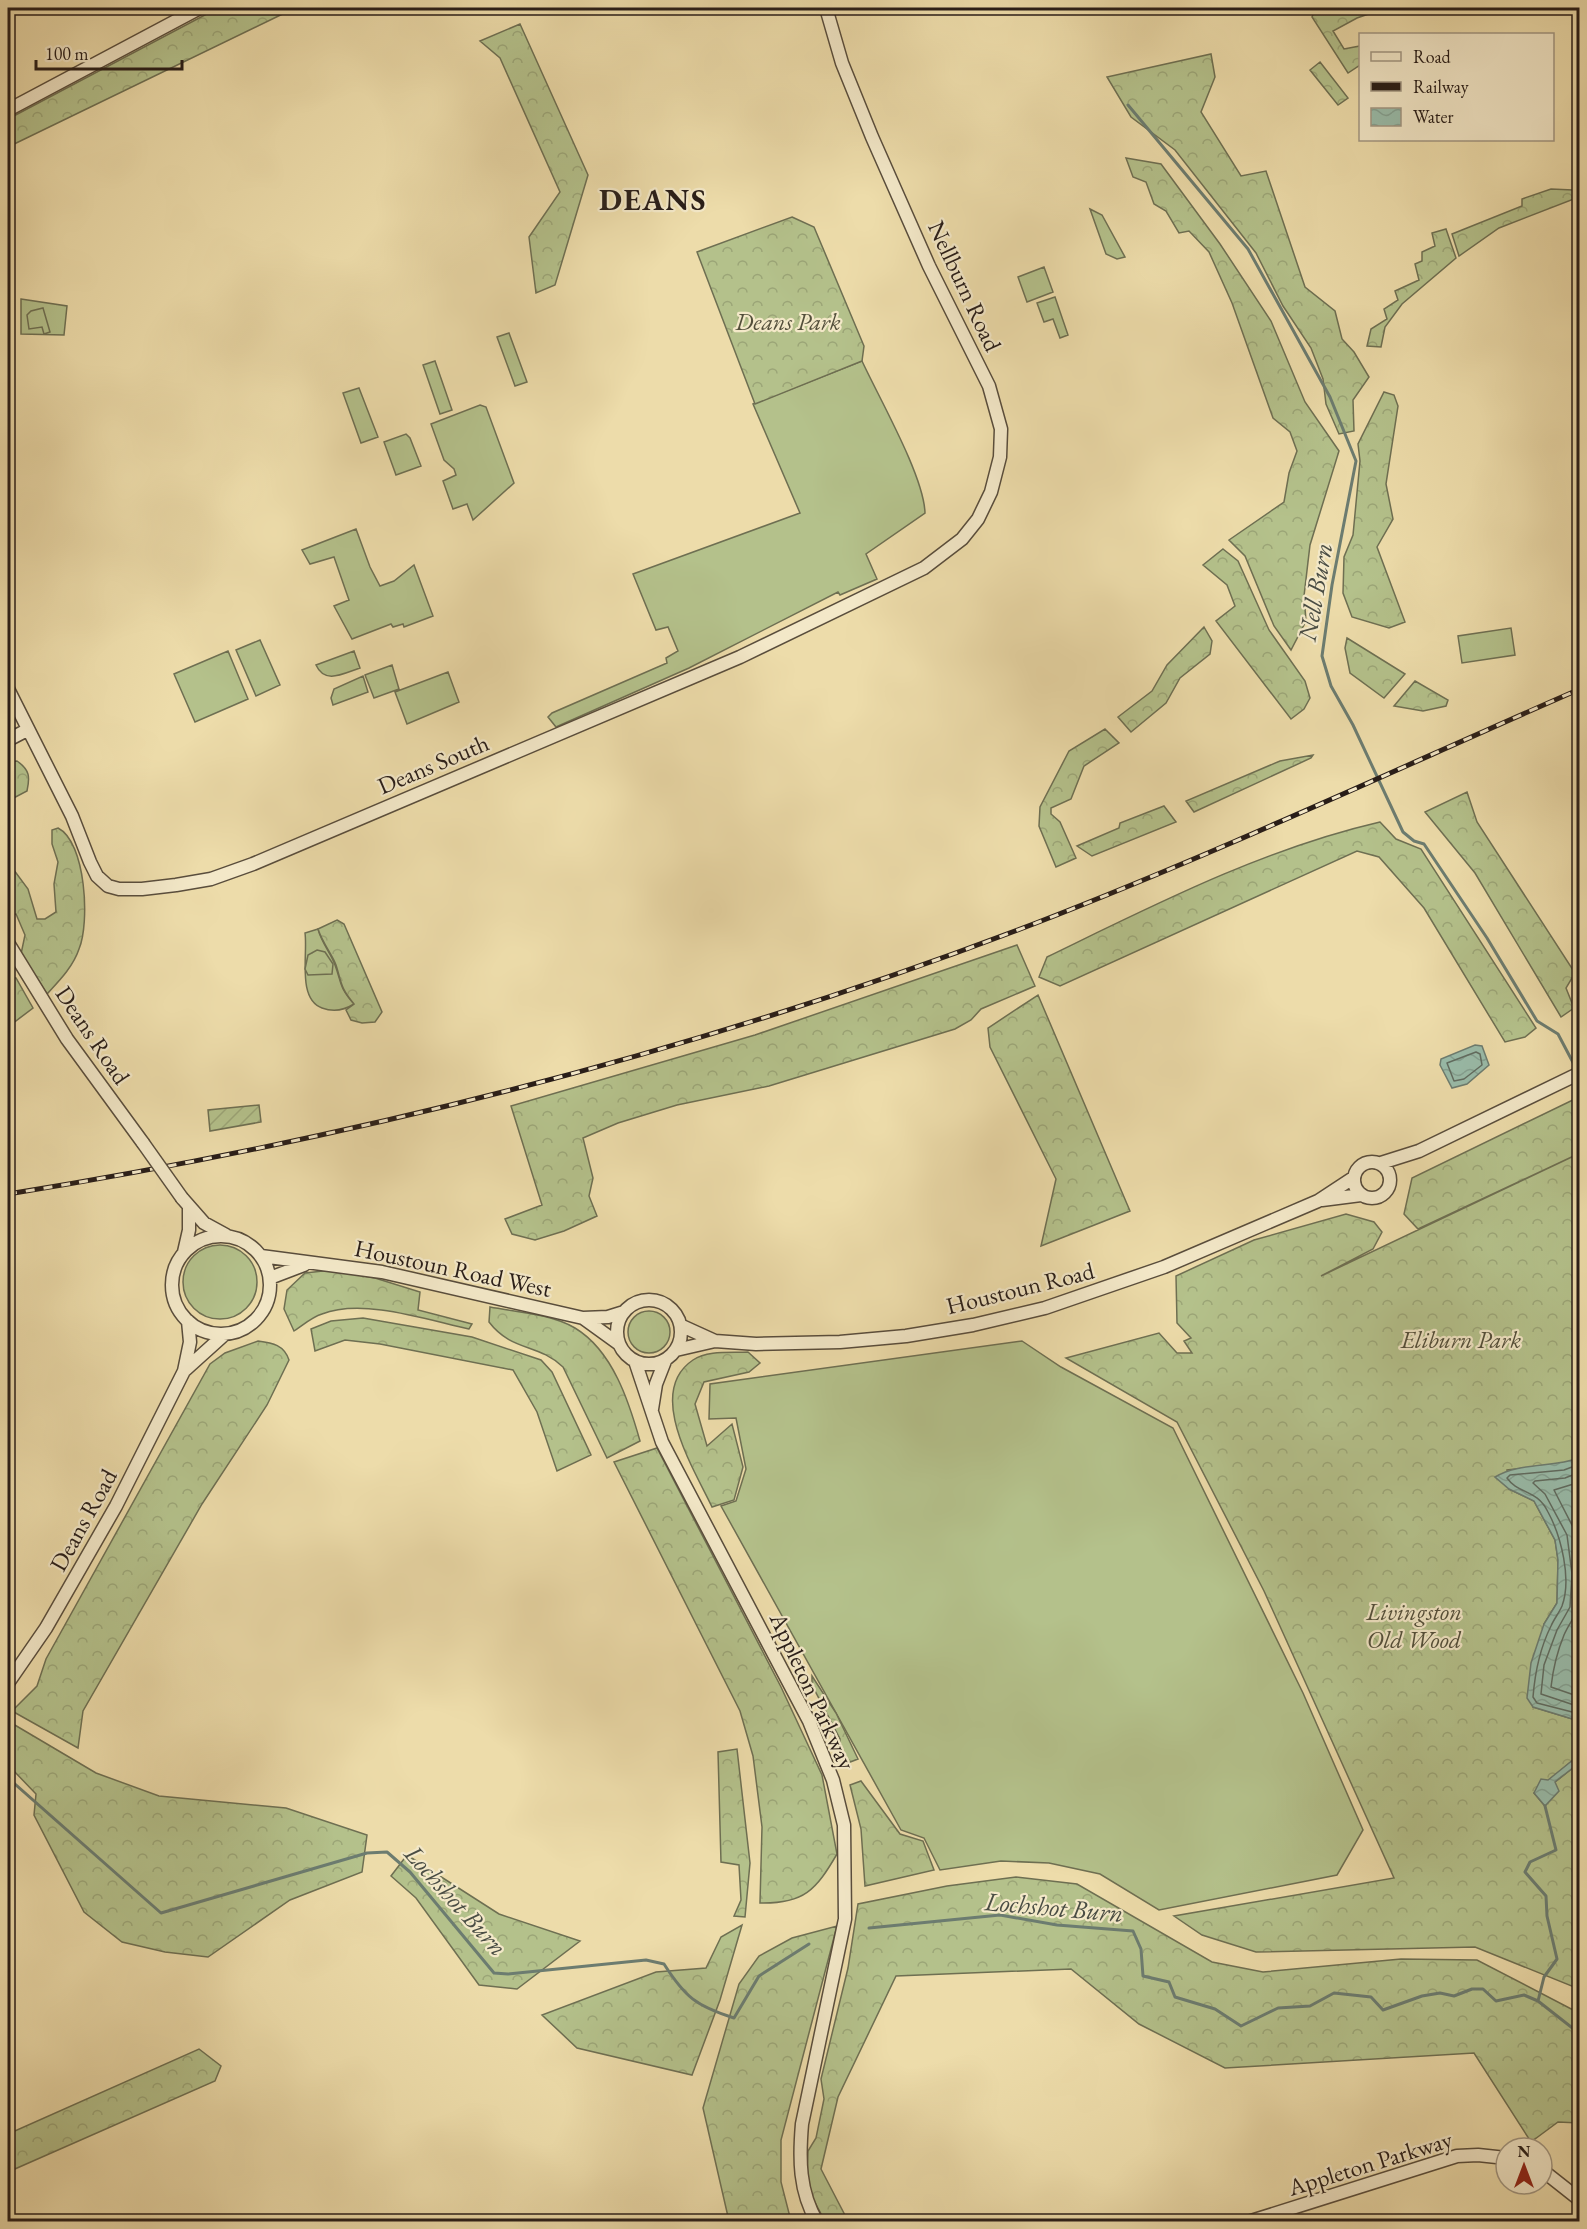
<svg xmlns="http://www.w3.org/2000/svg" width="1587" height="2229" font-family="'EB Garamond',serif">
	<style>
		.grass { fill: #b4c18b; stroke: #6e6f52; stroke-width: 1.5 }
		.forest { fill: url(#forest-crowns); stroke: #6e6f52; stroke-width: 1.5 }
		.garden { fill: url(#garden-furrows); stroke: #6e6f52; stroke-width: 1.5 }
		.water { fill: url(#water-waves); stroke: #6c7c70; stroke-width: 1.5 }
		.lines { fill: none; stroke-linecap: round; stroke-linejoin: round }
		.shore { stroke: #606c61; stroke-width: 1.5 }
		.stream { stroke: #6c7c70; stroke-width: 3 }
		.minor-casing { stroke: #594d3c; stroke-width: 15 }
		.minor { stroke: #f3e8c8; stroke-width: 12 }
		.rail-casing { stroke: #281d18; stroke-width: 5 }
		.rail { stroke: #f3e8c8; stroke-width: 3; stroke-dasharray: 9; stroke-linecap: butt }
		.minor-bridge-casing { stroke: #594d3c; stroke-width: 15; stroke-linecap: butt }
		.minor-bridge { stroke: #f3e8c8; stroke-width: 12 }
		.labels { text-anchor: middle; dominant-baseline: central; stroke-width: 4.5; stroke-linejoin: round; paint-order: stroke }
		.street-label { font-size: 24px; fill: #281d18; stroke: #f3e8c8 }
		.park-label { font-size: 24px; font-style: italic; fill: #524e3a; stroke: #f3e8c8 }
		.water-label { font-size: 26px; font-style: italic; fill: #4a4d44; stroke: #f3e8c8 }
		.district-label { font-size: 30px; font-weight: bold; letter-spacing: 1.5px; fill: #281d18; stroke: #f3e8c8 }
	</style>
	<defs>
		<pattern id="forest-crowns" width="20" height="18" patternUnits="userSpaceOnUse" patternTransform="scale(1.5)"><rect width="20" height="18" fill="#b4c18b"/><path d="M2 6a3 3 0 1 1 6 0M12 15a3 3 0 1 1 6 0" fill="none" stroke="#9ba577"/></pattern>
		<pattern id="garden-furrows" width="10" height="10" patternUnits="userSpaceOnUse" patternTransform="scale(1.5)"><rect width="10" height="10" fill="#b4c18b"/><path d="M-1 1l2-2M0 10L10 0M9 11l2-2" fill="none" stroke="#9ba577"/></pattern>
		<pattern id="water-waves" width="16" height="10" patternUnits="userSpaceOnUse" patternTransform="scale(1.5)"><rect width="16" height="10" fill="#99bcaa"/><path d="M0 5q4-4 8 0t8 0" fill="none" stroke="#84a192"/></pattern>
	</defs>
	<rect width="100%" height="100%" fill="#eddcaa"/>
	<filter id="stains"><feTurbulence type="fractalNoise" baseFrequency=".00333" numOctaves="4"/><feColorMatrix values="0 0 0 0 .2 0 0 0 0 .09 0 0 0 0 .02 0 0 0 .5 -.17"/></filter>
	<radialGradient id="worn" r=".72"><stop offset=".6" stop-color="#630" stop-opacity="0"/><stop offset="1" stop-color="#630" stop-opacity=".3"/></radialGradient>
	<path class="grass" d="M1090,209L1102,215L1125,257L1117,259L1106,254Z
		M1044,267L1053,292L1027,302L1018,277Z
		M1055,297L1068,335L1060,338L1053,319L1044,322L1037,303Z
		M21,299L67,306L64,335L21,334Z
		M509,333L527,382L515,386L497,337Z
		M435,361L452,410L440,414L423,365Z
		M862,361C879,398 924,476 925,513L866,554L877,579L840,595L838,592L689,668L556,727L548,717L552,713L667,663L666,658L678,651L668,627L656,630L633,574L800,513L753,404Z
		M359,388L378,437L361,443L343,393Z
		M480,405L486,407L514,483L473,520L467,504L453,509L443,481L456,475L454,469L444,460L431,424Z
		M406,434L410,438L421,466L396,475L384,442Z
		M356,529L370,567L380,586L394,581L414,565L433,616L404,627L403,624L393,627L391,624L352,639L334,606L349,600L334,557L310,564L302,550Z
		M1511,628L1515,655L1462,663L1458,636Z
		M260,640L280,685L256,696L236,650Z
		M228,651L248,699L195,722L174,674Z
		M354,651L360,668C344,673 325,685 316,665Z
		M392,665L399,689L374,698L365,675Z
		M448,672L459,702L407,724L395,692Z
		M363,676L368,692L333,705L331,698L334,689Z
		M318,929C322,944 331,953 335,965C342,984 339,987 354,1004C343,1011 333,1012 322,1008C297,999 308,954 305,933Z
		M183 1282a37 37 0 1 1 74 0a37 37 0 1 1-74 0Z
		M628 1332a21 21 0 1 1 42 0a21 21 0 1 1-42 0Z
		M1022,1341L1061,1367L1173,1428L1303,1693L1363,1830L1337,1875L1159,1910L1100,1874L1049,1863L1001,1861L940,1870L924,1838L901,1830L721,1506L736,1501L746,1469L736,1418L709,1419L710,1384Z"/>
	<path class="forest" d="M218,8H295L8,147V119Z
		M1316,8H1386L1357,18L1333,31L1344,49L1360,46V65L1348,73L1312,17Z
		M520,24L588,175L555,285L536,293L529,237L560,192L500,58L480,41Z
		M1211,54L1215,77L1201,112L1241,176L1266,171L1305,287L1335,311L1342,339L1354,352L1369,377L1353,400L1354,431L1339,434L1326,404L1323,379L1311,348L1283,306L1256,253L1175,150L1131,117L1107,77Z
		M1320,62L1348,98L1338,105L1310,70Z
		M1126,158L1161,164L1220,244L1271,321L1305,402L1339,451L1310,545L1304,596L1306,621L1291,650L1274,626L1245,556L1229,540L1284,502L1289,473L1297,451L1290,432L1273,418L1232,303L1209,252L1189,231L1179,233L1166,211L1154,204L1146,182L1133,177Z
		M1579,187V197L1499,228L1459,256L1452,234L1522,206V199L1551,189L1573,190Z
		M792,217L814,227L864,346L862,361L755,404L697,252Z
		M1446,229L1456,258L1402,304L1385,327L1381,347L1367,346L1371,329L1387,319L1384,309L1398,300L1395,291L1419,280L1415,264L1422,261V252L1435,246L1432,233Z
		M43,308L50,332L44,334L42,327L29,329L27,315L31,311Z
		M1384,392L1394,395L1398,406L1386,484L1393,519L1377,547L1405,622L1389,628L1352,617L1343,593L1344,557L1353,535L1360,461L1358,444Z
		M1223,549L1238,561L1269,630L1305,681L1310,698L1304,709L1291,719L1216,621L1235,606L1227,585L1203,565Z
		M1204,627L1212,641L1210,654L1180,678L1166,703L1131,732L1118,717L1152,691L1167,665Z
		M1347,638L1405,674L1384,698L1350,673L1345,648Z
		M1415,681L1448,700L1446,706L1423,711L1394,706Z
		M1105,729L1119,743L1084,766L1071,799L1051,808V814L1060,822L1076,858L1056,867L1039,826L1040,807L1069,751Z
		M1313,755L1311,758L1194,812L1186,801L1280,761Z
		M17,761C30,770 30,777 27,791L8,801V762Z
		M1467,792L1477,822L1575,973L1566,988L1574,1008L1561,1017L1475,873L1425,812Z
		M1164,806L1176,822L1092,856L1077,846L1119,828L1120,823Z
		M1380,822L1396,839L1421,849L1536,1028L1525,1037L1505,1042L1424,908L1379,857L1357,851L1060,986L1039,977L1047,957C1154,905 1263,849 1380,822Z
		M58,828C86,842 90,923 79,949C73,967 59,981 47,994L21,954L25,935L16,914L8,915V862L28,889L37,919H45L56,912L54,884L58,862L52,844V830Z
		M337,920L344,924L382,1012L375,1022L362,1023L351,1020L346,1010L354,1004C340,987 342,984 336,965C332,954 323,944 318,929Z
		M1017,945L1035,986L981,1009L971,1020L955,1029L769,1086L677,1105L618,1123L583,1138L593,1178L589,1196L597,1216L564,1231L535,1240L512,1234L505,1219L542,1205L511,1106L755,1035Z
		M317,950L325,952L333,964L332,974L308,975L305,969L308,955Z
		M8,977L16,978L33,1008L8,1027Z
		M1038,995L1130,1211L1041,1246L1056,1179L990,1047L988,1028Z
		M1579,1097V1458L1563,1464L1507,1470L1509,1489L1534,1501L1555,1540L1558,1560L1557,1603L1544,1624L1533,1707L1579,1721V1755L1534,1793L1545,1806L1555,1782L1579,1763V1989L1475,1947L1256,1952L1202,1935L1174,1916L1394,1878L1264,1591L1177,1422L1066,1358L1159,1333L1177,1353H1192L1184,1341L1191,1338L1177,1323L1176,1276L1254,1240L1346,1214L1374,1222L1382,1232L1373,1249L1321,1276L1578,1154L1418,1229L1404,1214L1412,1178Z
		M332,1270L375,1278L420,1292L418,1310L472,1324L469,1329C428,1320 363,1298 322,1314C312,1317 303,1325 294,1331L284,1309L287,1290L305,1273Z
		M490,1307C517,1312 551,1314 575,1328C613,1351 629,1402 640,1441L607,1458L563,1367C538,1343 512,1352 489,1322Z
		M363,1318L472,1337L541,1360L552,1372L591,1455L557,1471L537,1412L513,1370L380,1344L345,1340L315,1351L311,1329L331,1321Z
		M258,1341C273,1343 284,1345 289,1360L267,1405L202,1504L83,1711L78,1748L12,1711L37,1686L46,1659L210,1364L225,1353Z
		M748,1352L760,1363L749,1372L704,1382L695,1404L707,1446L732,1424L743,1467L734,1500L712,1507C694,1469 645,1392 693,1360C708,1350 731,1353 748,1352Z
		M657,1448L781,1687L822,1775L837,1854C816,1890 804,1904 760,1903L762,1827L753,1756L740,1711L614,1462Z
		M812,1676L836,1713L858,1759L845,1764L839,1752L840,1739L812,1685Z
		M8,1721L96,1773L159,1796L286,1808L367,1835L362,1872L290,1900L208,1957L165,1952L122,1942L84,1912L34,1815L36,1794L12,1769L8,1770Z
		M737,1749L750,1863L745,1917L734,1916L741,1900L739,1865L721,1862L718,1752Z
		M861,1781L900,1834L923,1841L934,1870L865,1886L861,1829L850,1785Z
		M407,1855L499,1914L580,1941L517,1989L479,1985L416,1898L391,1876Z
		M1016,1877L1077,1884L1212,1962L1263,1972L1401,1959L1477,1960L1579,2013V2123L1558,2122L1531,2142L1474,2053L1225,2068L1139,2024L1071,1969L896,1976L838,2097L821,2169L848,2221H825L812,2197L807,2172L808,2151L816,2138L824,2099L821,2079L848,1968L858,1904L947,1886Z
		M742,1925L720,2000L692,2075L577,2048L542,2015L656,1972L706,1968L721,1937Z
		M837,1926L781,2140V2182L791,2221H729L703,2108L739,1984L759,1956L792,1938Z
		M199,2049L221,2066L215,2081L8,2172V2134Z"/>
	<path class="garden" d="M259,1105L261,1122L210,1131L208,1110Z"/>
	<path class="water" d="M1475,1045L1482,1046L1489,1065L1467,1084L1452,1088L1440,1065L1441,1059Z
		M1579,1458V1721L1533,1707L1527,1698L1531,1663L1544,1624L1557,1603L1558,1560L1555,1540L1534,1501L1509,1489L1495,1477C1520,1462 1552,1468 1579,1458Z
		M1579,1755V1763L1555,1782L1559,1791L1545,1806L1534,1793L1541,1779L1548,1780Z"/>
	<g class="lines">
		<path class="shore" d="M1476,1052L1480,1054L1482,1065L1464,1079L1454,1081L1447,1063Z
			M1580,1464L1564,1470L1510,1475L1507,1478C1518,1494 1537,1489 1548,1512C1561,1536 1572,1579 1562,1606C1559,1613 1554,1619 1551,1626C1540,1648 1535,1672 1533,1697L1537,1703L1580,1714
			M1580,1472L1565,1478L1535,1481L1533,1483L1545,1494L1567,1535L1572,1574L1570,1607L1557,1630L1544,1665L1541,1694L1580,1707
			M1580,1482L1554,1490L1575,1531L1580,1552
			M1580,1600C1578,1614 1569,1623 1564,1635C1557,1652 1553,1669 1551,1687L1580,1697"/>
		<path class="stream" d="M1128,105L1248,249L1330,397L1356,461L1332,585L1322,656L1331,686L1353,725L1403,832L1414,841L1424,844L1487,938L1537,1021L1558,1034L1578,1072
			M8,1778L161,1913L367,1853L387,1852L410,1872L494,1973L508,1974L646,1960L664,1964C685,1997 696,2006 734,2018L759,1976L809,1944
			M869,1928L1000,1915L1057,1925L1133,1931L1141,1949L1143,1976L1169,1982L1175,1997L1215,2009L1241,2026L1278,2008L1310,2006L1334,1993L1371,1997L1383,2010L1422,1996L1440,1993L1454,1996L1472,1989H1483L1496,2001L1524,1995L1538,2001L1580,2034
			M1538,2001L1544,1977L1557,1959L1547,1916L1546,1896L1525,1872L1530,1862L1556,1850L1545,1806"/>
		<defs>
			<path id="minor" d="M8,110L200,8
				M8,689L72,816L90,862L97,876L108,886L119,889H142L176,885L211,879L253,864L740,657L924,568L962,539L978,519L991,492L1000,457L1001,429L989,386L929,266L872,137L842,63L826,8
				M8,740L27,730
				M8,943L67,1039L143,1143
				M1354 1180a18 18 0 1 1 36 0a18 18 0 1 1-36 0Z
				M1381,1163L1419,1151L1580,1073
				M182,1198L204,1223L226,1235
				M1322,1200L1361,1195
				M172 1285a49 49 0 1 1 98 0a49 49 0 1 1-98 0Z
				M184,1252L189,1230V1208
				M261,1256L382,1272L583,1318L608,1317L624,1312
				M270,1278L304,1265
				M617 1332a32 32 0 1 1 64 0a32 32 0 1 1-64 0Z
				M583,1318L619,1344
				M682,1326L715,1341
				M676,1350L715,1341L756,1344L840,1342L906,1336L973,1325L1045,1308L1164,1267L1318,1201L1353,1178
				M635,1361L662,1442L809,1721L833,1780L844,1825L845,1919L802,2124C799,2159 799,2191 817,2222
				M184,1371L225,1334
				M652,1409L656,1384L665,1361
				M8,1683L46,1628L116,1506L184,1371L190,1342L188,1321
				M1542,2170L1580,2200
				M1248,2222L1457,2156L1478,2155L1506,2158"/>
		</defs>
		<use href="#minor" class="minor-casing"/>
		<use href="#minor" class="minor"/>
		<defs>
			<path id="rail" d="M8,1194C358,1138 705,1050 1036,923C1220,852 1399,768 1580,689"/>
		</defs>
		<use href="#rail" class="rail-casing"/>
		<use href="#rail" class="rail"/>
		<defs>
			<path id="minor-bridge" d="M143,1143L182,1198"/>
		</defs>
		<use href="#minor-bridge" class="minor-bridge-casing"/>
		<use href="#minor-bridge" class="minor-bridge"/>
	</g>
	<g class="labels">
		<g class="street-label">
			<text transform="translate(965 286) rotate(65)">Nellburn Road</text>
			<text transform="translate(433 764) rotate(-23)">Deans South</text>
			<text transform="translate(93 1035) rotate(56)">Deans Road</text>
			<text transform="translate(453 1268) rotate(12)">Houstoun Road West</text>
			<text transform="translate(1020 1288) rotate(-14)">Houstoun Road</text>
			<text transform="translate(83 1520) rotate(-61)">Deans Road</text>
			<text transform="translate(813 1691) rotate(65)">Appleton Parkway</text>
			<text transform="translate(1370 2163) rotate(-17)">Appleton Parkway</text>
		</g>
		<g class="park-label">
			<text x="788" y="321">Deans Park</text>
			<text x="1461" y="1339">Eliburn Park</text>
			<text x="1414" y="1611">Livingston<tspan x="1414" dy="28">Old Wood</tspan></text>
		</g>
		<g class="water-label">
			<text transform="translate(1315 592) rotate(-80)">Nell Burn</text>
			<text transform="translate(456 1900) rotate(48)">Lochshot Burn</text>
			<text transform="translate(1054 1907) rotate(5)">Lochshot Burn</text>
		</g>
		<g class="district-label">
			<text x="653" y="199">DEANS</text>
		</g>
	</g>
	<rect width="1587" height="2229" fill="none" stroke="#eddcaa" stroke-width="30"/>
	<rect x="9" y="9" width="1569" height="2211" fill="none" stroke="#281d18" stroke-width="3"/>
	<rect x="15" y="15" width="1557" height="2199" fill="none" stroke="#281d18" stroke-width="1.5"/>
	<rect x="1359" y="33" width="195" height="108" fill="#f3e8c8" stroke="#a29782" stroke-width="1.5"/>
	<rect x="1371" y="52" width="30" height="9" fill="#f3e8c8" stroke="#a29782" stroke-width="1.5"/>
	<text x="1413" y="63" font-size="18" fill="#281d18">Road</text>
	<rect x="1371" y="82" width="30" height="9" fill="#281d18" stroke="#a29782" stroke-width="1.5"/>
	<text x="1413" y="93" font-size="18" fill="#281d18">Railway</text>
	<rect x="1371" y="108" width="30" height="18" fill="url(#water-waves)" stroke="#a29782" stroke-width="1.5"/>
	<text x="1413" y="123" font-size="18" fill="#281d18">Water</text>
	<g transform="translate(1524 2166)"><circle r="28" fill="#f3e8c8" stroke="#a29782" stroke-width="1.5"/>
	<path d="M0-4.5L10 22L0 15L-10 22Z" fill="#8f2418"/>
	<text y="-9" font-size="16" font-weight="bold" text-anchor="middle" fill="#281d18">N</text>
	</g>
	<path d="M36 60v9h146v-9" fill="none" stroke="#281d18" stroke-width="3"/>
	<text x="45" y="60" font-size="18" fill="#281d18" stroke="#f3e8c8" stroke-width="4.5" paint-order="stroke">100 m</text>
	<rect width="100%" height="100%" filter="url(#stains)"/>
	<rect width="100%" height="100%" fill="url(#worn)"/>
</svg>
